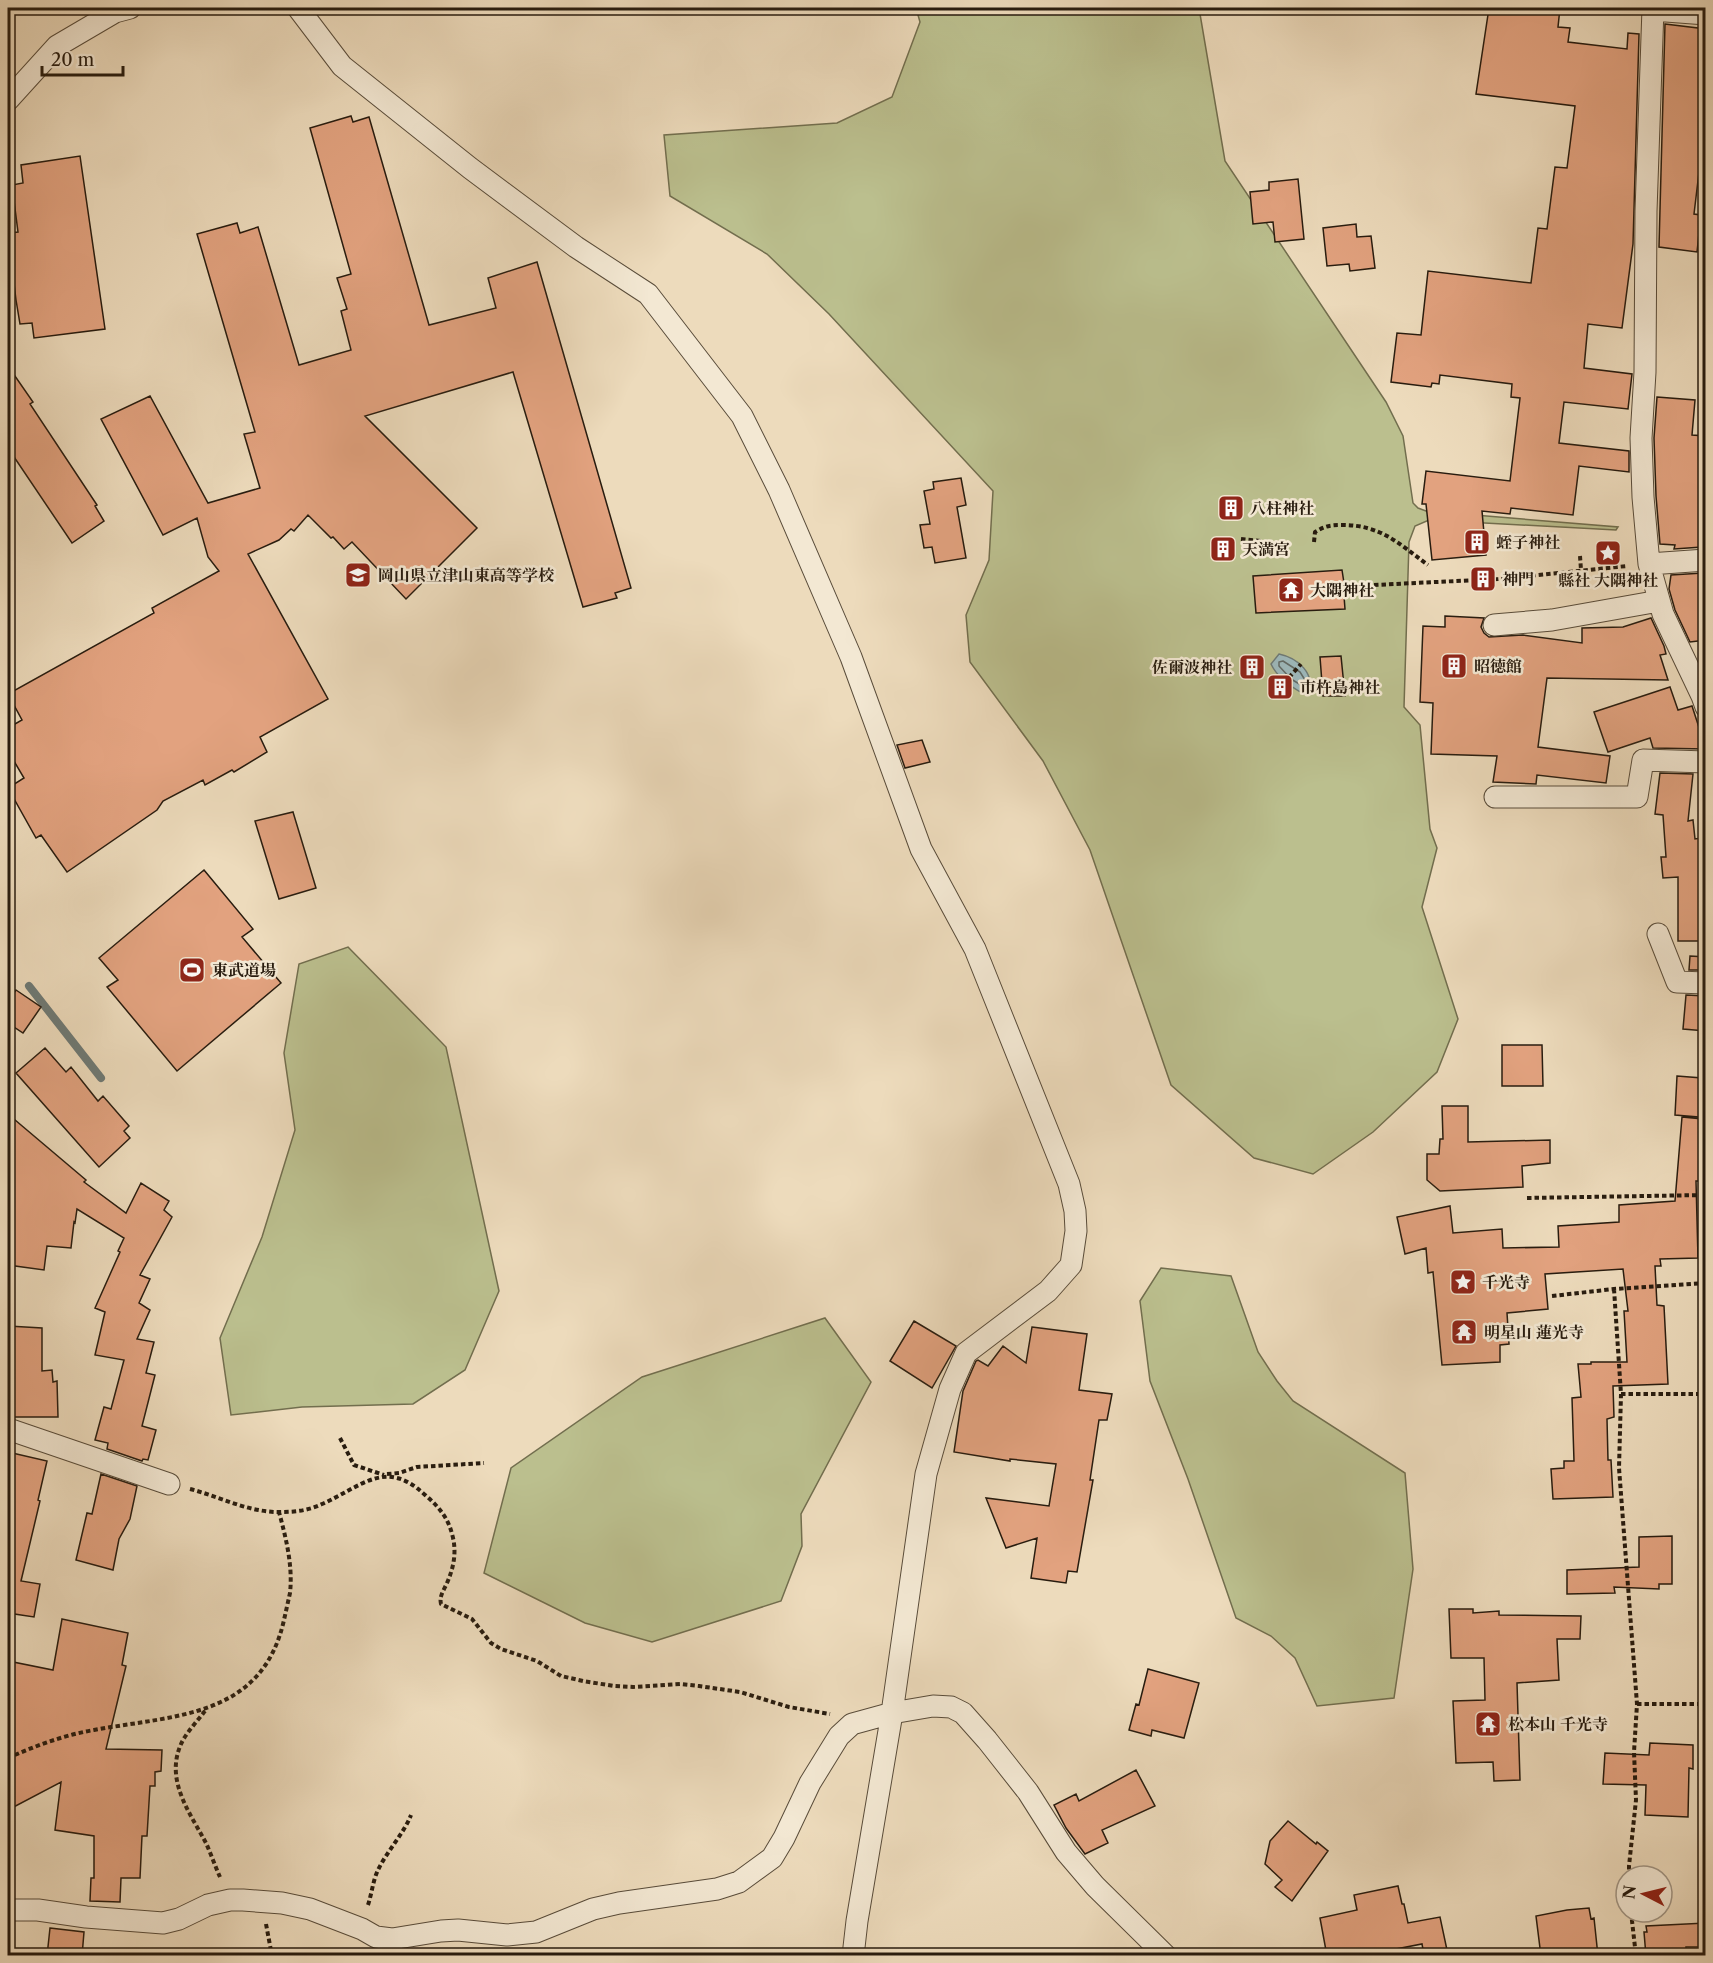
<svg xmlns="http://www.w3.org/2000/svg" width="1713" height="1963" font-family="'Libre Caslon Text','Noto Serif JP',serif">
	<style>
		.green { fill: #bbbf8e; stroke: #726e4e; stroke-width: 1.5 }
		.water { fill: #9db8bb; stroke: #6e7a76; stroke-width: 1.5 }
		.lines { fill: none; stroke-linecap: round; stroke-linejoin: round }
		.shore { stroke: #626a65; stroke-width: 1.5 }
		.stream { stroke: #6e7a76; stroke-width: 8 }
		.building { fill: #e2a27f; stroke: #281c0f; stroke-width: 1.5 }
		.minor-casing { stroke: #594c3a; stroke-width: 23 }
		.path { stroke: #281c0f; stroke-width: 4; stroke-dasharray: 4.5 3; stroke-linecap: butt }
		.minor { stroke: #f3e8d3; stroke-width: 21 }
		.labels { text-anchor: middle; dominant-baseline: central; stroke-width: 5; stroke-linejoin: round; paint-order: stroke }
		.poi-label { font-size: 16px; font-weight: bold; fill: #281c0f; stroke: #f3e8d3; text-anchor: start }
	</style>
	<rect width="100%" height="100%" fill="#eddbbc"/>
	<filter id="stains"><feTurbulence type="fractalNoise" baseFrequency=".00333" numOctaves="4"/><feColorMatrix values="0 0 0 0 .2 0 0 0 0 .09 0 0 0 0 .02 0 0 0 .5 -.17"/></filter>
	<radialGradient id="worn" r=".72"><stop offset=".6" stop-color="#630" stop-opacity="0"/><stop offset="1" stop-color="#630" stop-opacity=".3"/></radialGradient>
	<path class="green" d="M916,8H1199L1225,161L1386,402L1403,436L1413,503L1418,508L1426,511L1618,527L1616,530L1429,520L1415,526L1409,542L1404,707L1420,725L1430,829L1437,848L1422,907L1458,1019L1437,1072L1373,1132L1313,1174L1254,1158L1171,1085L1090,850L1043,761L970,662L966,615L989,560L993,491L829,314L767,254L670,196L664,135L837,123L892,97L920,22Z
		M348,947L446,1047L499,1291L465,1370L413,1404L302,1407L231,1415L220,1338L262,1237L295,1130L284,1053L299,964Z
		M1161,1268L1231,1276L1258,1352L1277,1381L1293,1401L1405,1473L1413,1569L1394,1698L1317,1706L1295,1658L1271,1636L1236,1618L1188,1479L1150,1381L1140,1301Z
		M825,1318L871,1382L801,1514L802,1546L781,1601L652,1642L585,1623L484,1573L511,1468L642,1377Z"/>
	<path class="water" d="M1279,654C1298,658 1316,674 1308,693L1304,694C1291,687 1277,677 1271,664Z"/>
	<g class="lines">
		<path class="shore" d="M1283,661L1300,672L1305,680L1304,684L1301,685L1291,679L1279,666V662Z"/>
		<path class="stream" d="M29,986L101,1078"/>
	</g>
	<path class="building" d="M1489,8H1560L1558,27L1570,28L1568,42L1627,49L1628,33L1639,34L1633,244L1622,328L1588,324L1584,368L1632,374L1628,409L1564,402L1559,443L1629,451V472L1579,466L1573,515L1511,508L1510,514L1482,511L1486,555L1432,560L1426,504H1422L1426,471L1510,481L1520,398L1511,397L1512,384L1440,375L1439,384L1432,383L1431,387L1391,382L1397,333L1421,335L1428,271L1531,283L1538,228L1547,229L1555,167L1567,168L1575,106L1476,94Z
		M1665,24L1706,29V173L1699,172L1694,214L1701,215L1697,252L1659,247Z
		M351,116L353,122L369,117L429,325L496,308L488,278L537,262L631,588L615,593L617,598L583,607L513,372L365,416L477,528L406,599L352,542L344,549L333,537L331,538L308,515L294,531L291,529L279,540L248,554L328,699L260,737L267,752L234,772L232,770L205,785L203,780L163,801L157,810L67,872L41,835L36,838L8,788L24,778L8,751V728L22,720L8,694L154,613L152,608L219,571L208,557L197,518L163,535L101,419L150,396L208,503L260,488L244,434L255,432L197,234L237,223L240,233L258,227L299,365L351,350L341,311L347,309L337,278L351,274L310,128Z
		M80,156L105,329L34,338L32,323L20,324L16,300L8,233L18,232L12,185L23,183L21,165Z
		M1298,179L1304,239L1275,242L1273,222L1253,224L1250,192L1269,190V182Z
		M1356,224L1357,237L1371,236L1375,268L1350,271L1349,264L1327,266L1323,228Z
		M8,366L33,402L30,404L97,505L95,506L104,521L72,543L8,448Z
		M1657,397L1695,400L1692,435L1706,436V471L1702,506V547L1674,549L1675,545L1660,544L1656,496L1654,438Z
		M961,478L966,505L957,507L966,558L935,563L932,547L924,548L920,525L930,524L924,491L934,489L933,482Z
		M1342,570L1346,596H1344L1345,609L1256,613L1253,576Z
		M1703,573V575L1706,574V640L1690,642L1675,610L1669,589L1671,575Z
		M1445,616L1484,618L1481,627L1484,633L1489,637L1523,635L1582,643V628L1623,627L1651,618L1664,646L1666,654L1660,655L1668,680L1547,678L1538,747L1610,756L1606,783L1537,775L1536,784L1493,782L1497,756L1431,754L1433,703L1420,702L1423,626L1445,627Z
		M1341,656L1345,696H1323L1320,657Z
		M1670,687L1678,710L1692,706L1706,749L1653,748L1650,738L1608,752L1594,712Z
		M922,740L930,762L905,768L897,745Z
		M1660,773L1693,774L1688,821L1693,820L1695,839L1701,838L1706,877V941H1678V877L1663,878L1661,857H1666L1663,815L1655,814Z
		M293,812L316,888L279,899L255,821Z
		M204,870L253,929L242,937L281,983L177,1071L107,987L118,980L99,958Z
		M1690,956L1706,957V970H1689Z
		M16,990L41,1007L23,1033L8,1023V1002Z
		M1686,995L1706,996V1031L1683,1029Z
		M1502,1045H1542L1543,1086H1502Z
		M45,1048L66,1072L71,1067L98,1101L103,1096L129,1126L124,1131L130,1138L99,1167L16,1073Z
		M1677,1076L1702,1078L1699,1117L1675,1115Z
		M1442,1106H1468V1142L1550,1140V1163L1522,1166L1523,1187L1440,1191L1427,1180V1154H1439L1440,1139H1443Z
		M8,1114L86,1180L84,1182L126,1213L141,1183L169,1201L164,1210L172,1217L140,1275L150,1279L139,1303L150,1310L137,1339L154,1342L146,1373L155,1375L142,1426L156,1430L148,1460L143,1459L142,1461L107,1449L108,1443L95,1440L104,1407L111,1409L124,1360L95,1355L105,1312L95,1308L120,1252L118,1251L124,1238L77,1209L75,1223L74,1222L71,1248L47,1246L44,1270L8,1265V1245L14,1196L8,1189Z
		M1682,1117L1703,1119L1701,1140L1706,1141V1181H1696L1698,1258L1660,1259L1661,1266H1655L1657,1305L1664,1306L1668,1384L1613,1386L1614,1417L1607,1419L1608,1460H1611L1613,1497L1553,1499L1551,1469L1564,1468V1461H1574L1572,1398L1581,1397L1578,1364H1591V1362H1627L1624,1311H1628L1623,1269L1545,1274L1548,1309L1507,1313L1509,1344L1500,1345V1362L1442,1365L1433,1272L1428,1273L1426,1248L1405,1254L1397,1217L1450,1206L1453,1233L1502,1229L1503,1248L1559,1247L1558,1226L1619,1222V1205L1675,1201Z
		M914,1321L956,1346L932,1388L890,1361Z
		M8,1326L42,1328V1371L52,1370L53,1382L57,1381L58,1417H11Z
		M1032,1327L1087,1334L1079,1390L1112,1394L1107,1420H1099L1090,1480H1093L1077,1572L1068,1571L1066,1583L1031,1578L1037,1538L1006,1548L986,1498L1049,1506L1056,1464L1010,1459V1461L954,1452L963,1391L976,1361L978,1360L988,1366L1003,1346L1026,1363Z
		M8,1452L47,1461L38,1500L40,1501L21,1581L40,1584L34,1617L8,1613Z
		M101,1474L137,1486L130,1519L119,1539L113,1570L76,1560L87,1513L92,1514Z
		M1672,1536V1584H1659V1589L1614,1587L1615,1593L1567,1594V1570L1639,1567V1537Z
		M1449,1609H1473V1613L1499,1611V1615L1581,1616L1580,1639H1557L1559,1680L1517,1683L1520,1780L1494,1781L1493,1762L1456,1763L1453,1701L1485,1700L1484,1658H1451Z
		M62,1619L128,1633L122,1665L126,1666L106,1749L162,1750L161,1771L155,1772V1786H150L147,1836H142L140,1878H121L120,1902L90,1901L91,1878H94V1836L55,1830L61,1782L8,1810V1661L53,1670Z
		M1148,1669L1199,1683L1184,1738L1152,1730L1151,1736L1129,1730L1136,1704L1139,1705Z
		M1650,1743L1693,1745V1769L1689,1768L1688,1817L1645,1815L1646,1785L1603,1784L1605,1753L1649,1755Z
		M1136,1770L1155,1806L1102,1830L1108,1843L1085,1854L1066,1828L1054,1805L1076,1794L1079,1801Z
		M1288,1821L1316,1844L1317,1842L1328,1851L1292,1901L1275,1887L1282,1880L1265,1864L1270,1841Z
		M1398,1886L1402,1904H1404L1408,1923L1440,1917L1447,1950L1424,1955L1422,1944L1360,1956H1327L1320,1918L1357,1910L1354,1895Z
		M1589,1908L1591,1919L1594,1918L1598,1956H1541L1536,1916L1567,1910Z
		M1706,1923V1947H1686V1956H1646L1644,1932H1647L1646,1926Z
		M50,1928L84,1932L82,1956H47Z"/>
	<g class="lines">
		<defs>
			<path id="minor" d="M298,8L342,66L470,168L576,247L648,294L742,416L779,490L851,657L921,849L975,949L1069,1184L1075,1211L1076,1231L1071,1265L1048,1291L966,1353L950,1389L926,1474L892,1713L857,1921L853,1956
				M1653,8L1646,211L1645,372L1641,438L1643,497L1649,564L1663,614L1702,696L1706,707
				M1653,10L1706,14
				M8,100L57,46L115,12L130,8
				M1649,564L1706,560
				M1494,625L1552,620L1659,601
				M1495,797H1637L1643,760L1706,762
				M1658,934L1677,982L1706,983
				M8,1429L169,1484
				M8,1910H38L86,1917L163,1923L179,1919L208,1905L230,1900H243L282,1903L310,1909L362,1929L376,1937L392,1939L441,1931L458,1930L507,1935L536,1932L593,1909L619,1903L717,1889L739,1882L772,1858L784,1838L810,1783L839,1736L852,1724L892,1713L933,1706L951,1707L963,1713L987,1740L1028,1792L1066,1852L1095,1886L1166,1956"/>
		</defs>
		<use href="#minor" class="minor-casing"/>
		<path class="path" d="M1241,539L1261,541
			M1314,542L1315,532C1325,526 1330,525 1342,525C1381,525 1398,543 1428,565
			M1580,556L1581,570
			M1374,585L1498,579L1627,566
			M1284,683L1301,664
			M1527,1198L1706,1195
			M1614,1289L1621,1394L1619,1468L1637,1704L1634,1752L1636,1800L1629,1866V1876
			M1552,1296L1614,1289L1706,1283
			M1621,1394H1706
			M340,1438L354,1465L384,1475
			M387,1474L399,1473L417,1467L484,1463
			M190,1489C221,1497 249,1513 282,1512C296,1512 310,1510 322,1504C361,1487 385,1458 424,1494C437,1505 448,1517 452,1534C457,1551 454,1567 447,1583C444,1590 439,1596 441,1604L472,1619L491,1643L501,1649L537,1661L561,1676L583,1681L614,1686L633,1687L680,1684L699,1686L740,1692L789,1707L830,1714
			M1637,1704H1706
			M205,1711C198,1720 189,1730 183,1740C163,1778 189,1811 206,1843C211,1854 215,1866 220,1877
			M8,1758C35,1746 64,1735 94,1730C175,1715 262,1718 284,1620C286,1611 288,1602 290,1593C293,1566 286,1538 279,1512
			M368,1905C372,1893 373,1879 379,1868C388,1850 404,1833 411,1815
			M1631,1912L1636,1956
			M266,1924L272,1956"/>
		<use href="#minor" class="minor"/>
	</g>
	<defs>
		<symbol id="building-square" viewBox="-11 -11 22 22"><rect x="-9" y="-9" width="18" height="18" rx="4" fill="#8f2418" stroke="#f3e8d3"/><path d="M-4-6H4V6H1V3H-1V6H-4ZM-2.5-4.3h1.7v1.8h-1.7ZM.8-4.3h1.7v1.8H.8ZM-2.5-1h1.7V.8h-1.7ZM.8-1h1.7V.8H.8Z" fill="#fff"/></symbol>
		<symbol id="sight-square" viewBox="-11 -11 22 22"><rect x="-9" y="-9" width="18" height="18" rx="4" fill="#8f2418" stroke="#f3e8d3"/><path d="M0-6L1.8-2.2L6-1.7L2.9 1.2L3.7 5.4L0 3.3L-3.7 5.4L-2.9 1.2L-6-1.7L-1.8-2.2Z" fill="#fff"/></symbol>
		<symbol id="school-square" viewBox="-11 -11 22 22"><rect x="-9" y="-9" width="18" height="18" rx="4" fill="#8f2418" stroke="#f3e8d3"/><path d="M0-5L7-2L0 1L-7-2ZM-4 1L0 2.5L4 1V4Q0 6-4 4Z" fill="#fff"/></symbol>
		<symbol id="temple-square" viewBox="-11 -11 22 22"><rect x="-9" y="-9" width="18" height="18" rx="4" fill="#8f2418" stroke="#f3e8d3"/><path d="M0-6L5-2H3V0L6.5 2.5H4V6H1.5V3h-3V6H-4V2.5H-6.5L-3 0V-2H-5Z" fill="#fff"/></symbol>
		<symbol id="stadium-square" viewBox="-11 -11 22 22"><rect x="-9" y="-9" width="18" height="18" rx="4" fill="#8f2418" stroke="#f3e8d3"/><path d="M0-5a6.5 5 0 1 0 0 10a6.5 5 0 1 0 0-10ZM-3.5-1.8h7v3.6h-7Z" fill="#fff"/></symbol>
	</defs>
	<g fill-rule="evenodd">
		<use href="#building-square" x="1216" y="493" width="30" height="30"/>
		<use href="#building-square" x="1462" y="527" width="30" height="30"/>
		<use href="#building-square" x="1208" y="534" width="30" height="30"/>
		<use href="#sight-square" x="1593" y="538" width="30" height="30"/>
		<use href="#school-square" x="343" y="560" width="30" height="30"/>
		<use href="#building-square" x="1468" y="564" width="30" height="30"/>
		<use href="#temple-square" x="1276" y="575" width="30" height="30"/>
		<use href="#building-square" x="1439" y="651" width="30" height="30"/>
		<use href="#building-square" x="1237" y="652" width="30" height="30"/>
		<use href="#building-square" x="1265" y="672" width="30" height="30"/>
		<use href="#stadium-square" x="177" y="955" width="30" height="30"/>
		<use href="#sight-square" x="1448" y="1267" width="30" height="30"/>
		<use href="#temple-square" x="1449" y="1317" width="30" height="30"/>
		<use href="#temple-square" x="1473" y="1709" width="30" height="30"/>
	</g>
	<g class="labels">
		<g class="poi-label">
			<text x="1250" y="508">八柱神社</text>
			<text x="1496" y="542">蛭子神社</text>
			<text x="1242" y="549">天満宮</text>
			<text x="378" y="575">岡山県立津山東高等学校</text>
			<text x="1502" y="579">神門</text>
			<text x="1608" y="580" text-anchor="middle">縣社 大隅神社</text>
			<text x="1310" y="590">大隅神社</text>
			<text x="1474" y="666">昭徳館</text>
			<text x="1232" y="667" text-anchor="end">佐爾波神社</text>
			<text x="1300" y="687">市杵島神社</text>
			<text x="212" y="970">東武道場</text>
			<text x="1482" y="1282">千光寺</text>
			<text x="1484" y="1332">明星山 蓮光寺</text>
			<text x="1508" y="1724">松本山 千光寺</text>
		</g>
	</g>
	<rect width="1713" height="1963" fill="none" stroke="#eddbbc" stroke-width="30"/>
	<rect x="9" y="9" width="1695" height="1945" fill="none" stroke="#281c0f" stroke-width="3"/>
	<rect x="15" y="15" width="1683" height="1933" fill="none" stroke="#281c0f" stroke-width="1.5"/>
	<g transform="translate(1644 1894) rotate(277)"><circle r="28" fill="#f3e8d3" stroke="#a29685" stroke-width="1.5"/>
	<path d="M0-4.5L10 22L0 15L-10 22Z" fill="#8f2418"/>
	<text y="-9" font-size="16" font-weight="bold" text-anchor="middle" fill="#281c0f">N</text>
	</g>
	<path d="M42 66v9h81v-9" fill="none" stroke="#281c0f" stroke-width="3"/>
	<text x="51" y="66" font-size="18" fill="#281c0f" stroke="#f3e8d3" stroke-width="4.5" paint-order="stroke">20 m</text>
	<rect width="100%" height="100%" filter="url(#stains)"/>
	<rect width="100%" height="100%" fill="url(#worn)"/>
</svg>
